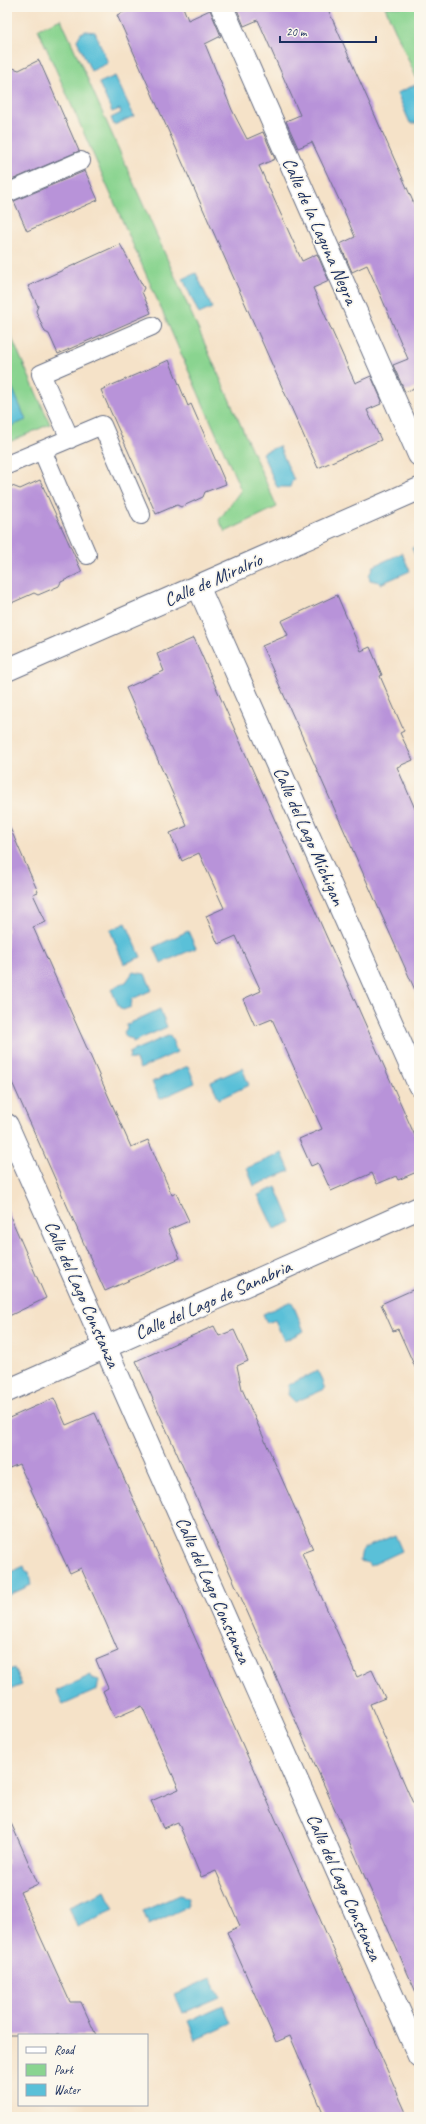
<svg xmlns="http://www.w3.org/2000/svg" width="426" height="2124" font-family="Caveat,sans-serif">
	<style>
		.green { fill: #8ad490; stroke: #528277 }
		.water { fill: #5ac0d8; stroke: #3a789b }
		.building { fill: #b893d9 }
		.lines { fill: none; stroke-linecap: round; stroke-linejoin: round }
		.service-casing { stroke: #676e83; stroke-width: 20 }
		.minor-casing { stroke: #676e83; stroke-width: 24 }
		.service { stroke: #fff; stroke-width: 18 }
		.minor { stroke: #fff; stroke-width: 22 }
		.labels { text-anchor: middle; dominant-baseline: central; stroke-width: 3.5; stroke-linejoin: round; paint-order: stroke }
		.street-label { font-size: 19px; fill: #1b2f5e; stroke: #fbf7ec }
	</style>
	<rect width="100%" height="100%" fill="#fbf7ec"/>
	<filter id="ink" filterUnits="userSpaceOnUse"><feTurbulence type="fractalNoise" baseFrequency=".025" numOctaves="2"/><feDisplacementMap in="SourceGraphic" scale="8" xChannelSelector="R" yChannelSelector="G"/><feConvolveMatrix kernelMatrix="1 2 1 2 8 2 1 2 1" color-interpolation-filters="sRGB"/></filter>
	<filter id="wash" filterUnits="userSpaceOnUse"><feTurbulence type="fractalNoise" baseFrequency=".012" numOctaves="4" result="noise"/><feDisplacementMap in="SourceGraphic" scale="16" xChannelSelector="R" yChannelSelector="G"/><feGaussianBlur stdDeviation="0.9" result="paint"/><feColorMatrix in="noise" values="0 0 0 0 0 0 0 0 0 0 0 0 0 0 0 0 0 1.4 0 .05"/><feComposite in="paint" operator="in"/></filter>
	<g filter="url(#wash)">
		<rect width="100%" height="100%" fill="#f5e2c8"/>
		<path class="green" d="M385,7H419V84Z
			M61,19L277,507L225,532L219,520L241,490L38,29Z
			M7,327L50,424L7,443Z"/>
		<path class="water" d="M86,31L95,32L108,63L91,71L77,40L81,33Z
			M115,76L134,116L114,125L111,118L121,113L120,109L112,112L99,83Z
			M415,85L419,93V123H410L397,93Z
			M196,273L212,308L199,314L183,279Z
			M7,375L26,420L7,428Z
			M279,446L294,480L292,481L290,487H277L262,453Z
			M419,545V564L412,548Z
			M402,553L410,571L380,584L379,582L370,580L369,575L373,569L372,567Z
			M126,923L141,957L124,964L110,930Z
			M188,931L196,948L161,963L154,947Z
			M133,972L145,974L152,990L132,999L131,1007L123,1010L119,1007L111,989L126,982Z
			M160,1009L167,1027L133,1042L132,1039L126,1037L124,1032L127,1028L126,1025Z
			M170,1035L177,1052L140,1069L136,1060L129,1059L130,1052Z
			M188,1066L195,1083L160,1099L152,1082Z
			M242,1068L249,1085L219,1099L211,1082Z
			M282,1153L290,1171L254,1186L247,1168Z
			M276,1187L291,1222L274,1229L258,1195Z
			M289,1302H292L304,1331L284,1341L275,1320L267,1323L263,1314Z
			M318,1371L325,1389L295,1402C284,1391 290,1398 288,1385Z
			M395,1535L402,1551L370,1566L368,1563L360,1561L362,1549Z
			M24,1566L26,1572L29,1573L31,1585L7,1596V1574Z
			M14,1668L22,1685L7,1691V1671Z
			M91,1675L92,1678L99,1680L97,1690L63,1705L56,1691Z
			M105,1891L114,1910L77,1927L69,1907Z
			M179,1895L188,1897L187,1907L149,1925L143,1911Z
			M211,1978L220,1997L183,2013L175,1994Z
			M223,2005L231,2024L196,2040L188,2021Z"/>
		<g id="blocks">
			<path class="building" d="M135,7H183L188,20L210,10L221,36L205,44L232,110L247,139L263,132L275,159L259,166L302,261L317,254L329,281L313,288L355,383L371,376L382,401L380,402L381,404L367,410L381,440L318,468L117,15Z
				M236,7H327L419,215V386L405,392L393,365L408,359L380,294L367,265L352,272L340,244L355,237L342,206L312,142L298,148L286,121L300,115L258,20L244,26Z
				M39,60L79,151L7,182V66L19,70Z
				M85,171L98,200L27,231L14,201Z
				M120,244L144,288L142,292L151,313L58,354L49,334L45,332L36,311L38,306L28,286Z
				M169,360L188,406L191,404L226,484L205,492L203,497L181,507L177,505L156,514L101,390Z
				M40,480L82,572L61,582L59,586L38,595L34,593L7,605V484L20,489Z
				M337,595L361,651L370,647L382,675L380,676L404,731L400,733L413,760L397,767L419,818V999L262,646L288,635L281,621Z
				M194,638L419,1145V1171L398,1180L396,1176L377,1184L372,1173L331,1191L318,1163L311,1166L299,1139L322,1129L272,1019L255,1026L243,999L261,991L236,936L218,944L206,916L224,908L199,853L182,861L170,833L187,826L126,688L164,671L157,654Z
				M7,821L38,892L33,894L46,922L33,927L131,1147L148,1140L172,1195L176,1193L189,1221L168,1230L180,1258L105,1291L7,1071Z
				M7,1209L46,1298L7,1317Z
				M419,1287V1376L398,1329L393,1331L381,1304Z
				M214,1326L219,1336L234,1330L248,1361L237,1366L242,1389L313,1549L302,1553L357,1677L372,1670L385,1698L370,1704L419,1817V1999L136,1361Z
				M54,1398L66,1425L95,1413L408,2117H325L290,2036L276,2042L227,1932L240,1926L216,1871L201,1877L178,1822L163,1828L151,1801L179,1789L142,1706L115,1718L103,1691L108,1688L96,1660L118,1651L106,1623L81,1568L70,1573L19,1464L7,1469V1419Z
				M7,1814L38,1884L20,1892L70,2002H81L96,2035H7Z"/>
		</g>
	</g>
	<g filter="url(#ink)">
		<use href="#blocks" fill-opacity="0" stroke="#676e83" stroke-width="1"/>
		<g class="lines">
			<defs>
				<path id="service" d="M7,193L81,161
					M70,439L41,374L152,326
					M42,450L87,555
					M7,465L102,425L141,515"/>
				<path id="minor" d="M222,7L419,455
					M198,586L419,1085
					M7,670L419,489
					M7,1125L419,2056
					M7,1391L419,1208"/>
			</defs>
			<use href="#service" class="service-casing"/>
			<use href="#minor" class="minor-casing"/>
			<use href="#service" class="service"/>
			<use href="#minor" class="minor"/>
		</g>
	</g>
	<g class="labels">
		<g class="street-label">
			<text transform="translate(320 231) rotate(66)">Calle de la Laguna Negra</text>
			<text transform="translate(213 580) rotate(-24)">Calle de Miralrío</text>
			<text transform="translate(309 836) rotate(66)">Calle del Lago Míchigan</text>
			<text transform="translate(82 1294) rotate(66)">Calle del Lago Constanza</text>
			<text transform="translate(213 1300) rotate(-24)">Calle del Lago de Sanabria</text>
			<text transform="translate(213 1590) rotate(66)">Calle del Lago Constanza</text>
			<text transform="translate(344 1887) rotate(66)">Calle del Lago Constanza</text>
		</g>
	</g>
	<rect width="426" height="2124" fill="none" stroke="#fbf7ec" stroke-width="24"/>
	<rect x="18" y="2034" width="130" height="72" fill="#fbf7ec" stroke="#a1a7b3"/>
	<rect x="26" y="2047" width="20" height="6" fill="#ffffff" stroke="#a1a7b3"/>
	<text x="54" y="2054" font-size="12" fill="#1b2f5e">Road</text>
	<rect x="26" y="2064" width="20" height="12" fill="#8ad490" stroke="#a1a7b3"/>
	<text x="54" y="2074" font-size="12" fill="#1b2f5e">Park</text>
	<rect x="26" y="2084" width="20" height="12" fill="#5ac0d8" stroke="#a1a7b3"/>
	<text x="54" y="2094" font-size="12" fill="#1b2f5e">Water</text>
	<path d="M280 36v6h96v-6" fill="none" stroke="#1b2f5e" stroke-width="2"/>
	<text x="286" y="36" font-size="12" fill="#1b2f5e" stroke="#fbf7ec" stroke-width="3" paint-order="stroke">20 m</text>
</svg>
